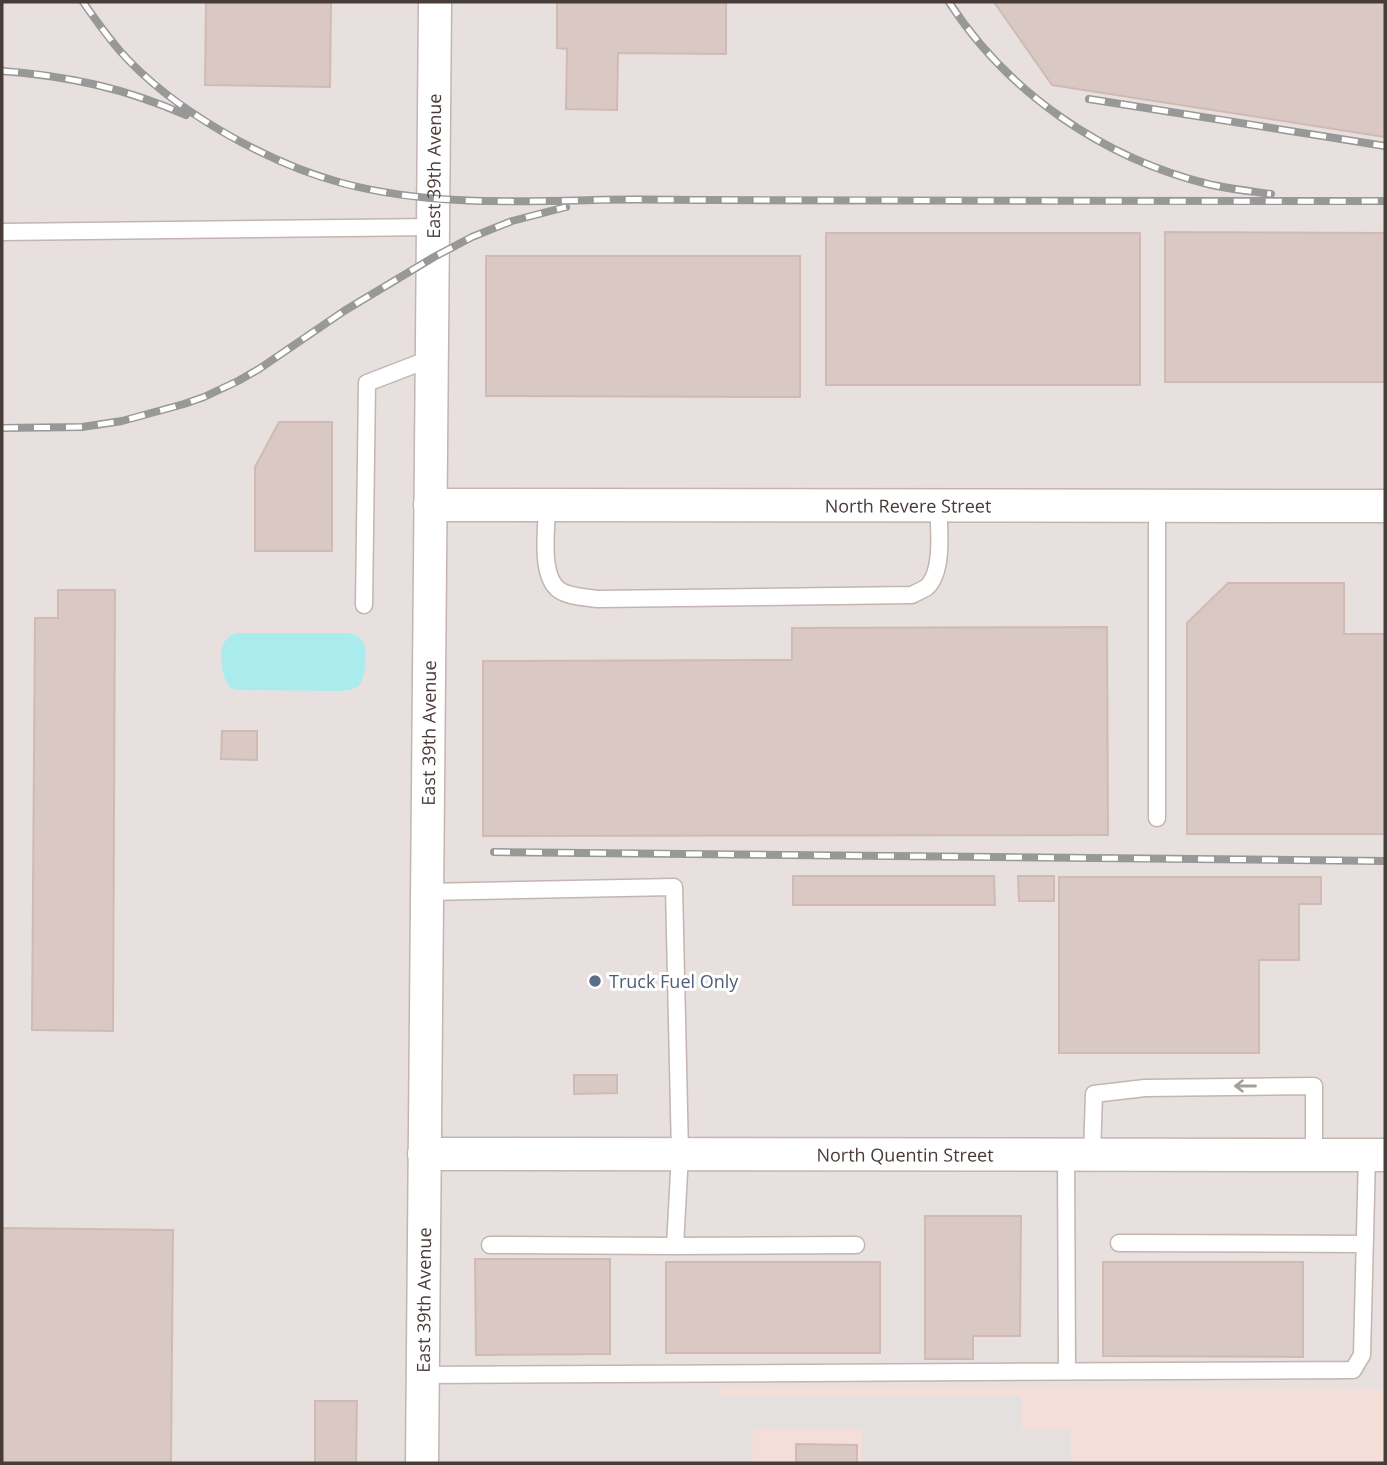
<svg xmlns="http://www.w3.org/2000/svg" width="1387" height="1465" font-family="'Open Sans',sans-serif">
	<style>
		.commercial { fill: #f5ded7 }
		.industrial { fill: #e7e0df }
		.parking { fill: #e3e0df }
		.water { fill: #aaebee }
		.building { fill: #d9c8c3; stroke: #d0bbb4; stroke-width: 2 }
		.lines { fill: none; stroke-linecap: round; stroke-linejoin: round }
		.service-casing { stroke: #c3b5b0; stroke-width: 19 }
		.minor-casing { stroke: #c3b5b0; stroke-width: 35 }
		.service { stroke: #fff; stroke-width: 16 }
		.minor { stroke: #fff; stroke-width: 32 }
		.rail-casing { stroke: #989898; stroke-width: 8 }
		.rail { stroke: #fff; stroke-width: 5; stroke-dasharray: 16; stroke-linecap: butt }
		.oneway { stroke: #a49e9c }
		.service-dot { fill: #5c6f8a; stroke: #fff; stroke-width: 2.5 }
		.labels { text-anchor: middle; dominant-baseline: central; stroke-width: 6; stroke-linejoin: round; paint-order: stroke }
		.street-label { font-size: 18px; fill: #483c38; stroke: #fff }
		.service-label { font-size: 18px; fill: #4e5e75; stroke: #fff; text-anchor: start }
	</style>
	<rect width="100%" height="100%" fill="#f5eeea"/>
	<path class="commercial" d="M719,1387L1385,1389V1463H719Z"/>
	<path class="industrial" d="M2,2H1385V1389L719,1387V1463H2Z"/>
	<path class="parking" d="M719,1396H1021V1429L1071,1430V1463H861V1429H753L752,1462L791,1463H719Z"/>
	<path class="water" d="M235,633H349C354,634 360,636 363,642C368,650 366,680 358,686C353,690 348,690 342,691L242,690C240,690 233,689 231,688C222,682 219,654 223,645C225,639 230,636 235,633Z"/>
	<path class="building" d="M206,2H331L330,87L205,85Z
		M557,2H726V54L618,53L617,110L566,109L567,49L557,48Z
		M994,2H1385V137L1052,85Z
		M1165,232L1385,233V382H1165Z
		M826,233H1140V385H826Z
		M486,256H800V397L486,396Z
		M279,422H332V551H255V467Z
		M1228,583H1344V634H1385V834H1187V623Z
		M58,590H115L113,1031L32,1030L35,618H58Z
		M1107,627L1108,835L483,836V661L792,660V628Z
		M222,731H257V760L221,759Z
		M793,876H994L995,905H793Z
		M1018,876H1054V901H1019Z
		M1059,877H1321V904H1299V960H1259V1053H1059Z
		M574,1075H617V1093L574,1094Z
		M925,1216H1021L1020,1336H973V1359H925Z
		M2,1228L173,1230L171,1463H2Z
		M475,1259H610V1354L476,1355Z
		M666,1262H880V1353H666Z
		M1103,1262H1303V1357L1103,1356Z
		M315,1401H357L356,1463H315Z
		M796,1444L857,1445V1463H796Z"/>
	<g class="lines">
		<defs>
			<path id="service" d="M2,232L434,227
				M547,505C547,527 539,575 559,590C569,597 586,597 597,599L912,595C917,592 923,590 927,587C944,571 939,527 938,505
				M1157,506V818
				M364,605L367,383L432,358
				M427,892L674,887L680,1154L675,1246L490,1245
				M1066,1154L1067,1371
				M1092,1154L1094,1094L1145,1088L1314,1086V1154
				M1119,1243L1364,1244
				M675,1246L856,1245
				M422,1375L1353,1370L1362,1355L1367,1155"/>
			<g id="minor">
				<path id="s1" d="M430,505L1385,506"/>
				<path id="s2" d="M424,1154L1385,1155"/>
				<path id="s3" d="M422,1463L435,2"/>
			</g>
		</defs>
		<use href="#service" class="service-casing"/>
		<use href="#minor" class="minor-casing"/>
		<use href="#service" class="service"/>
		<use href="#minor" class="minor"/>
		<defs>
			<path id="rail" d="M83,2C95,19 107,36 120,51C172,110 267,163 342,183C424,205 511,202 595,200C634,199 673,200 712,200C936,200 1161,202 1385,201
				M949,2C1008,93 1103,158 1208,184C1229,189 1250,191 1271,194
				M2,71C69,76 124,88 186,115
				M1089,99L1385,146
				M2,428L82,427L122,421L184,404L204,397L238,381L259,369L344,311L434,257L472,237L512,221L566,207
				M494,852L1385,861"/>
		</defs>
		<use href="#rail" class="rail-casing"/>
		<use href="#rail" class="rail"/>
	</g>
	<defs><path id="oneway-shaft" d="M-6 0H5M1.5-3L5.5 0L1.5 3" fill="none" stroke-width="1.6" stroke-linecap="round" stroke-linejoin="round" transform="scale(1.75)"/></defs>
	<use class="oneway" href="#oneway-shaft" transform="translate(1245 1086) rotate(180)"/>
	<circle class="service-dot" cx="595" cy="981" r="7"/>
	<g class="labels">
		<g class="street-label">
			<text stroke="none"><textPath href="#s3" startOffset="1297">East 39th Avenue</textPath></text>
			<text stroke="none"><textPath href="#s1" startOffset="478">North Revere Street</textPath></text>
			<text stroke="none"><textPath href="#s3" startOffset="730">East 39th Avenue</textPath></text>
			<text stroke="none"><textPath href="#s2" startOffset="481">North Quentin Street</textPath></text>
			<text stroke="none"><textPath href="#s3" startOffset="163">East 39th Avenue</textPath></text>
		</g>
		<g class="service-label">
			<text x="609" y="981">Truck Fuel Only</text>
		</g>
	</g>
	<rect width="1387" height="1465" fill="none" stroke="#483c38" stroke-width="7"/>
</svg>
